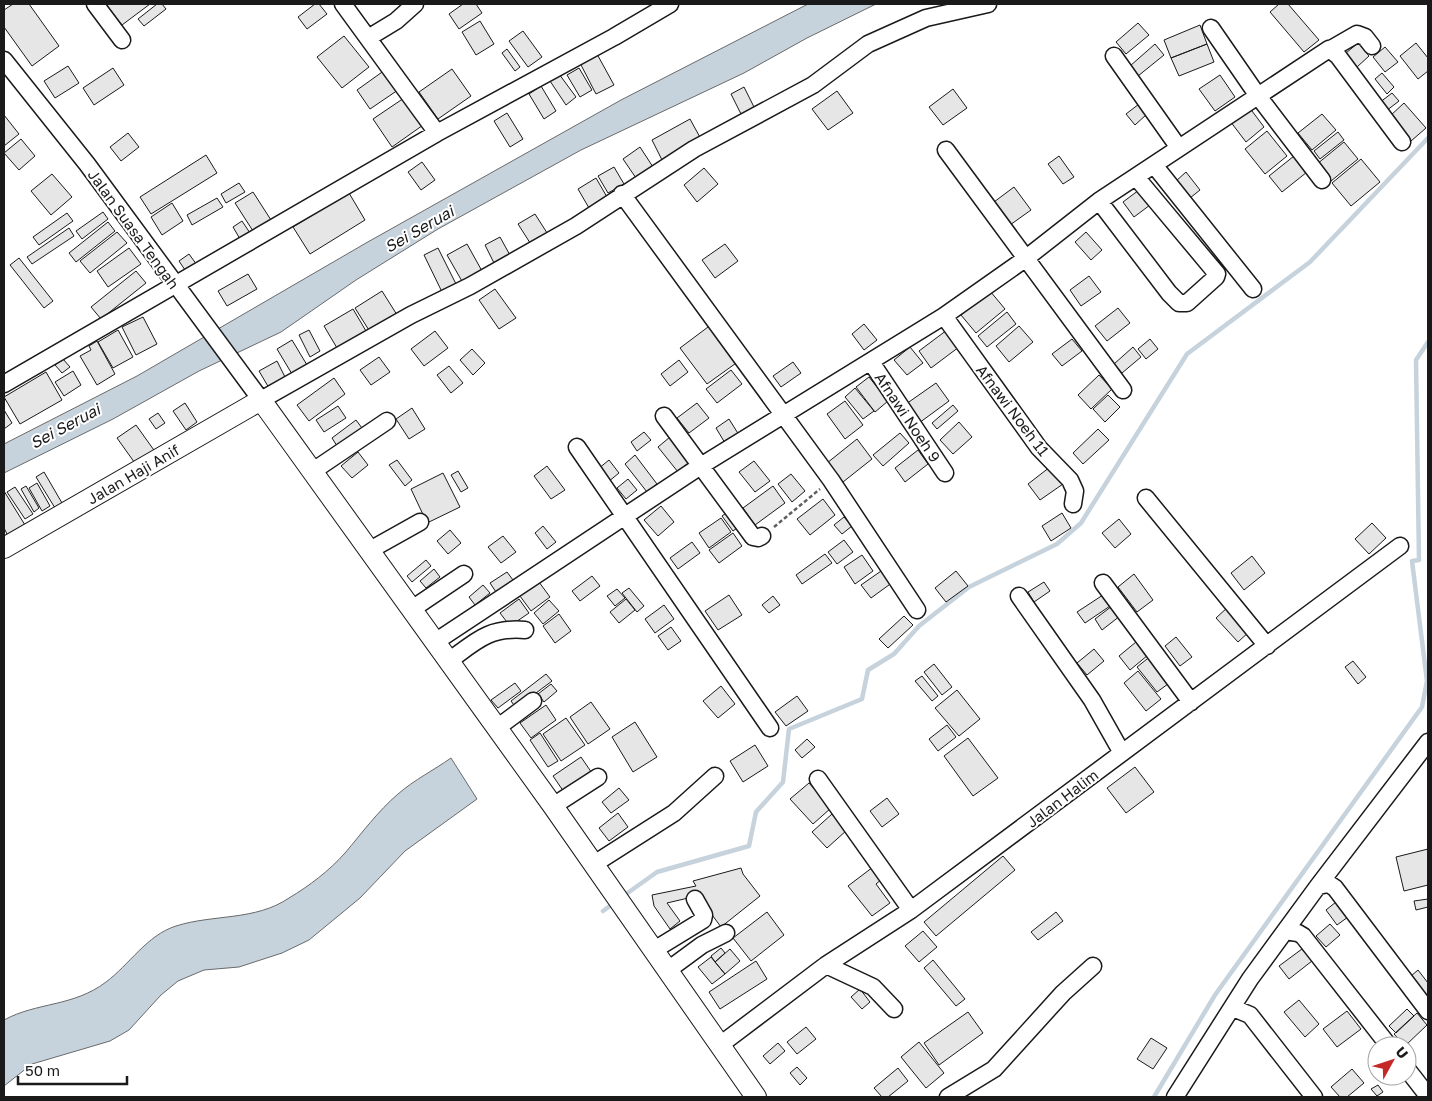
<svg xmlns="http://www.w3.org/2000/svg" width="1432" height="1101" font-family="'Golos Text',sans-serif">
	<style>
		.water { fill: #c6d2dc; stroke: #6a6a6a }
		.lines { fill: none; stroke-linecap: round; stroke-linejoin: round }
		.stream { stroke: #c6d2dc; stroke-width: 4.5 }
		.building { fill: #e6e6e6; stroke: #1a1a1a }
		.minor-casing { stroke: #1a1a1a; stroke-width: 19 }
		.major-casing { stroke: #1a1a1a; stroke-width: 22 }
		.path { stroke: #5f5f5f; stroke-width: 2.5; stroke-dasharray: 4 2.5; stroke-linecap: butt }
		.minor { stroke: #fff; stroke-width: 16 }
		.major { stroke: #fff; stroke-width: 20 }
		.labels { text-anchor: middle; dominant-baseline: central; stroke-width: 4; stroke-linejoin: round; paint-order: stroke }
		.street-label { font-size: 15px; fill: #1a1a1a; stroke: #fff }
		.water-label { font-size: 16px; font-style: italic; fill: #1a1a1a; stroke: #fff }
	</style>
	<rect width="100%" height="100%" fill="#fff"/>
	<path class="water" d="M808,4H876L807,38L744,73L581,150L438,229L356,280L281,332L199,371L113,419L4,473V444L137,376L366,243L621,100Z
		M451,758L477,799L405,851L360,898L309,940L282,953L239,967L204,970L178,981L161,995L129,1030L110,1041L32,1064L4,1086V1020C37,1002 73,1007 106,982C129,965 147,935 176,926C214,914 255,921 289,898C309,886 329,871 345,853C362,833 378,811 398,794C414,780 434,770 451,758Z"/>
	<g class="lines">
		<path class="stream" d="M622,897L657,872L749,846L756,812L783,782L789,729L862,699L868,670L894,654L919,626L969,587L1057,544L1081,523L1187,354L1310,262L1428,138
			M603,911L614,903
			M1154,1097L1215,995L1422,707L1427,681L1412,561L1419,560L1416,360L1428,342"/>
	</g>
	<path class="building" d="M13,4H29L59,46L32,66L4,27V10Z
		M106,4H150L122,25Z
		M157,4H162L166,9L144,26L138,19Z
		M315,4H319L327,14L307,29L298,17Z
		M463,4H476L482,13L459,29L449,14Z
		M1279,4H1288L1319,40L1304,52L1270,12Z
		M480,21L494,44L476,55L462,32Z
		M1138,23L1149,35L1126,54L1116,42Z
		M1200,25L1207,44L1171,58L1164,40Z
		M523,31L542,57L528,67L509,41Z
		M344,36L369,67L342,88L317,57Z
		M1358,43L1369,56L1357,67L1346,53Z
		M1416,43L1428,58V71L1418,79L1400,56Z
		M1155,44L1164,55L1138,76L1130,66Z
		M1207,44L1214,62L1179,76L1171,58Z
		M1385,47L1398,62L1385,72L1373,57Z
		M507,49L520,67L515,71L502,53Z
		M597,54L614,85L596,94L580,63Z
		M68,66L79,83L55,98L44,81Z
		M113,68L124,85L94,105L83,88Z
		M579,68L592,90L580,97L567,75Z
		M452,69L471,96L438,119L419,92Z
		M385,70L398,90L370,109L357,90Z
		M1382,73L1394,87L1387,94L1375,79Z
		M559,74L576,97L566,105L550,81Z
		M1220,75L1235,97L1215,111L1199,89Z
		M541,86L556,111L544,119L529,94Z
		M744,87L755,109L742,116L731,94Z
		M953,89L967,108L943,125L929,107Z
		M837,91L853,113L828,130L812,109Z
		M1392,93L1399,101L1386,111L1379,103Z
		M407,96L426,123L392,147L373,119Z
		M1404,103L1426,128L1411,141L1390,116Z
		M1139,104L1147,114L1135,125L1126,114Z
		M1249,107L1264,127L1246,142L1230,121Z
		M507,113L523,139L510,147L494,121Z
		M1322,114L1336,130L1312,150L1298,133Z
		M4,115L19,134L4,146Z
		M690,119L702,141L663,162L652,140Z
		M1267,131L1287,156L1265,174L1245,149Z
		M1338,132L1344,140L1320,159L1314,151Z
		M128,133L139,147L121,161L110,147Z
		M21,139L35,156L19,170L4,153Z
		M1344,142L1358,159L1331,181L1317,164Z
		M640,147L653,167L636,178L623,159Z
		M206,155L217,173L151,214L140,197Z
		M1059,156L1074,177L1063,184L1048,164Z
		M1294,156L1307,172L1282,192L1269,176Z
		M1361,159L1380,182L1351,206L1332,183Z
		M422,162L435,180L421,190L408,172Z
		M614,167L624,184L608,193L598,176Z
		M704,168L718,184L697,202L684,185Z
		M1186,172L1200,190L1190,198L1176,181Z
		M52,174L72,197L51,215L31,191Z
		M596,178L607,197L589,208L578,189Z
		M239,183L245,192L226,203L221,194Z
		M1014,187L1031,210L1010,225L994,202Z
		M1139,190L1150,205L1134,217L1123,202Z
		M253,192L271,220L253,231L235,203Z
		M349,193L365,220L310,254L293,227Z
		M217,198L223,207L192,225L187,215Z
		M172,203L183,221L162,235L151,217Z
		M103,212L108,219L82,239L76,231Z
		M67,213L73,221L39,245L33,237Z
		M535,214L549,236L532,246L518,224Z
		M242,221L250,233L240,239L233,227Z
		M108,222L115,231L76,262L69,253Z
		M69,228L74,236L32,264L27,257Z
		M117,232L127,243L90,273L80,261Z
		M1086,232L1102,250L1091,260L1075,242Z
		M500,237L511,257L495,265L485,245Z
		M467,244L482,271L463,283L447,255Z
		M725,244L738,261L715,278L702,260Z
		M129,248L141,264L108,287L97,271Z
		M438,248L457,286L443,294L424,255Z
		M189,254L197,265L187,273L179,261Z
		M19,258L53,301L44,308L10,265Z
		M136,271L146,283L101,319L91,307Z
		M248,274L257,289L227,306L218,291Z
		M1089,276L1101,292L1081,306L1070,290Z
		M495,289L516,318L499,329L479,300Z
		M382,291L399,318L372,335L355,308Z
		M990,291L1005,309L976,333L961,315Z
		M1118,308L1130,323L1107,341L1095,326Z
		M353,309L366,331L337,348L324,326Z
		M1007,312L1016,324L987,347L978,336Z
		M143,317L157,344L136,355L122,327Z
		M712,324L739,361L707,384L680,348Z
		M864,324L877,340L864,350L852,334Z
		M1019,326L1033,342L1009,362L996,346Z
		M118,330L133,357L113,368L98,342Z
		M309,330L320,351L310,357L299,335Z
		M947,330L959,347L931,368L919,351Z
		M435,331L448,348L424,366L411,349Z
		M1072,339L1082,351L1062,366L1052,354Z
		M1150,339L1158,349L1146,359L1138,349Z
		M292,340L307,365L292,374L277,349Z
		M97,341L115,374L97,385L80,356L91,350L89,346Z
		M910,347L923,363L907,375L894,360Z
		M1133,347L1141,357L1122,373L1114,364Z
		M472,349L485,363L473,375L460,360Z
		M379,357L390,372L371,385L360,370Z
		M63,359L70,367L62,373L55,365Z
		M679,360L688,372L670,386L661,374Z
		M277,361L286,379L269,388L259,371Z
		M793,362L801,373L781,387L773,376Z
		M449,366L463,383L451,393L437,375Z
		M731,370L742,384L717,403L706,389Z
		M73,371L81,385L64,396L55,382Z
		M46,372L62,400L20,424L4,397Z
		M1099,375L1112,389L1091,409L1078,395Z
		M869,377L888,401L875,412L856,387Z
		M334,378L345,394L309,421L297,405Z
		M936,383L949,401L919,423L906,404Z
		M855,388L874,411L863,419L845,397Z
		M1108,395L1120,407L1105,422L1093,409Z
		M845,401L863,425L845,439L827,414Z
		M185,403L197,422L186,430L173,411Z
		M697,403L709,418L689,433L677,418Z
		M953,405L958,411L937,429L932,423Z
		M338,406L346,418L324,432L316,420Z
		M412,408L425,429L409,439L396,419Z
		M4,410L12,423L4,429Z
		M158,413L165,423L156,429L149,419Z
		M729,419L739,435L725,443L716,428Z
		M356,420L362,428L337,446L332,438Z
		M959,422L972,437L953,454L940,440Z
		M136,425L156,453L137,466L117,438Z
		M1098,429L1109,440L1083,464L1073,453Z
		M644,432L651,440L637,451L631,442Z
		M900,433L909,443L883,466L873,455Z
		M670,437L690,461L678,472L658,447Z
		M857,439L872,459L843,482L827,463Z
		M918,450L928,464L905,482L895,468Z
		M358,452L368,465L352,478L341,466Z
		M635,455L657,484L647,492L625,464Z
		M397,460L412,480L405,486L389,465Z
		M609,460L619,473L608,482L598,469Z
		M754,461L770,481L755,492L739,472Z
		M547,466L565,490L551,499L534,476Z
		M1050,467L1063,484L1040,500L1028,484Z
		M458,471L468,488L461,492L451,475Z
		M44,472L62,503L55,508L36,477Z
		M443,473L460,507L427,523L411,489Z
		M791,474L805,491L792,502L778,484Z
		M628,479L637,490L626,499L617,488Z
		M37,483L50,506L42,511L29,488Z
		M26,486L39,508L34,512L21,489Z
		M773,486L785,503L755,525L743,508Z
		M15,487L33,514L25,519L7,492Z
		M4,491L25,525L8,536L4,528Z
		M823,499L835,515L810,535L797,519Z
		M661,506L674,522L658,536L644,520Z
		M729,511L740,526L733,531L722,516Z
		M1062,513L1071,528L1051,541L1042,526Z
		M844,517L852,526L842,534L834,525Z
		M721,518L731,532L709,548L699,533Z
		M1119,519L1131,534L1115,548L1102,533Z
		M1372,523L1386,538L1369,554L1355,539Z
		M543,526L556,542L547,549L535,533Z
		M450,530L461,543L448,554L437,541Z
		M733,533L742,546L719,563L709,550Z
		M503,536L516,552L501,563L488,547Z
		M844,540L853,552L837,564L828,552Z
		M692,542L700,553L678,569L670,558Z
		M825,554L832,563L802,584L796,575Z
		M862,555L873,571L855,584L844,567Z
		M1252,556L1265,573L1244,590L1231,573Z
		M426,560L431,566L412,582L407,576Z
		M434,569L440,577L426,588L420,581Z
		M884,569L893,582L871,598L861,585Z
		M956,571L968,586L946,602L935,588Z
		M507,572L513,580L496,592L490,583Z
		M1134,574L1153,600L1137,612L1118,587Z
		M592,576L600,586L580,601L572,591Z
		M536,578L550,597L531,611L517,592Z
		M1044,582L1050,591L1034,602L1028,592Z
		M483,585L490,593L475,605L469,597Z
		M629,588L644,606L637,612L622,593Z
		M617,589L625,598L615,606L607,596Z
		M1106,593L1113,604L1085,623L1077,612Z
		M729,595L742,615L718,630L705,611Z
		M773,596L780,605L769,613L762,605Z
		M519,599L529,613L510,626L500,613Z
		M626,599L635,610L619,623L610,612Z
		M549,600L559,611L543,624L534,613Z
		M664,605L674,619L655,633L645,619Z
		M1112,606L1120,616L1102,630L1095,619Z
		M1228,607L1250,631L1238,642L1216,618Z
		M559,614L571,631L555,643L543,626Z
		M904,616L913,625L888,648L879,639Z
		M671,627L681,641L668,650L658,636Z
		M1176,637L1192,657L1180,666L1165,646Z
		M1136,642L1148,655L1130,670L1119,656Z
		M1094,649L1104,661L1087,675L1077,663Z
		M1152,655L1172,681L1157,692L1137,667Z
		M1353,661L1366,677L1358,684L1345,667Z
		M934,664L952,687L942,695L924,672Z
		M1138,671L1161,699L1146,711L1124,683Z
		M546,674L552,681L516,708L511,701Z
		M922,676L938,696L932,701L915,681Z
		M515,683L521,691L498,708L491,700Z
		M551,684L557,691L544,702L538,694Z
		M721,686L735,704L718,718L703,701Z
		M957,690L980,719L959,736L935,708Z
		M797,696L808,711L786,726L775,712Z
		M591,702L610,729L588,744L570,717Z
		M546,705L556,720L531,738L520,723Z
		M566,718L585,745L561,761L543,734Z
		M635,722L657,757L633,772L612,737Z
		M947,725L956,737L938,751L929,739Z
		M540,733L558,761L548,767L530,740Z
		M968,738L998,778L973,796L944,756Z
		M807,739L815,747L802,758L795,750Z
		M755,745L768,766L743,782L730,761Z
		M581,757L594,776L566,795L553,776Z
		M1135,767L1154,792L1126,813L1107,788Z
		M809,783L831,808L813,824L790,799Z
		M619,788L629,800L611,813L602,802Z
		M887,798L899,814L882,827L870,811Z
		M618,813L628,827L609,841L599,828Z
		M832,814L847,830L827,848L812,832Z
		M1428,849V885L1404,891L1396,857Z
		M1003,856L1015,870L936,936L924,922Z
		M873,867L882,879L876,884L890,903L872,916L848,886Z
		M741,868L743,874L760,896L721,927L701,900V895L667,903L680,921L670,929L654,906L652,895L696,886L693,881Z
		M1428,899V907L1416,910L1414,901Z
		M1336,902L1348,917L1337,925L1326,910Z
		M767,912L784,935L751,961L733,938Z
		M1056,912L1063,921L1038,940L1031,932Z
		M1330,924L1340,935L1326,947L1316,936Z
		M923,931L937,947L919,962L905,946Z
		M721,948L725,953L715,962L711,956Z
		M730,949L740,961L725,974L715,962Z
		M1302,949L1312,961L1289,979L1279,966Z
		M711,957L725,974L712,984L698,967Z
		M933,960L965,999L956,1006L924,968Z
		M756,961L767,979L720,1009L709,992Z
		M1418,970L1428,983V997L1411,976Z
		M860,989L870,1002L862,1009L851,997Z
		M1299,1000L1319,1024L1305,1037L1284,1012Z
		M1407,1009L1414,1016L1396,1033L1389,1026Z
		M1347,1011L1361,1029L1337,1047L1323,1029Z
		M968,1012L983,1033L939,1065L924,1043Z
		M1417,1013L1427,1025L1405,1046L1394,1034Z
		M806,1027L816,1039L797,1054L787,1042Z
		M1151,1038L1167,1048L1153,1069L1137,1059Z
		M919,1042L944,1073L926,1088L901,1057Z
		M778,1043L785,1051L770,1064L763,1056Z
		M797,1067L807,1078L800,1085L790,1073Z
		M898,1068L908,1081L888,1097H882L874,1088Z
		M1352,1069L1364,1083L1347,1097H1340L1331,1087Z
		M1378,1085L1383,1092L1377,1096L1371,1089Z"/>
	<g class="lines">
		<defs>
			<path id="minor" d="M95,4L122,40
				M343,4L437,133
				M1211,28L1258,96L1322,180
				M368,38L396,21L415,4
				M1331,49L1357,34L1365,37L1372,46
				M1114,56L1179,148
				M4,60L87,164L261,400L411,315L470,286L576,226L694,149L813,85L868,44L926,18L988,4
				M946,150L1123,390
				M1154,165L1253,289
				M622,194L831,480L917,610
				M1099,201L1169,293L1179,303H1187L1216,277L1217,274L1136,177
				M944,316L1039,448L1070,480L1075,491L1073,504
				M871,362L945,473
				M4,384L437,133L614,37L670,4
				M664,416L753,537L758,538L762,536
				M577,447L770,728
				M313,471L387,421
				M1146,498L1267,646
				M370,550L420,522
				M1103,583L1191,702
				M1019,596L1092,700L1122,753
				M412,609L464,574
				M435,642L699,467L944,316L1025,259L1099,201L1329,49L1338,56L1402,142
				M449,661C476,641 489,627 525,630
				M497,728L533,701
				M818,779L911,910
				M553,806L598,777
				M594,864L674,813L715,776
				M1318,886L1329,884L1335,888L1428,1011
				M1285,931L1298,933L1303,936L1389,1046
				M654,950L703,920L704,915L695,899
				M826,965L873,987L894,1009
				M668,970L702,945L726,933
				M1233,1008L1250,1015L1314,1097
				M720,1045L826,965L911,910L1400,546
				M1407,1069L1428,1096
				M948,1097L994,1069L1063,993L1093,966
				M1175,1097L1250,979L1318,886L1428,742"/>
			<path id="major" d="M4,548L261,400L553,806L756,1097"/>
		</defs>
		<use href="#minor" class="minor-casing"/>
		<use href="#major" class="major-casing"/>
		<path class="path" d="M774,527L820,489"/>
		<use href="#minor" class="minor"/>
		<use href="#major" class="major"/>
	</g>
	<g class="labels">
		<g class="street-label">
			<text transform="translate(134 229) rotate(54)">Jalan Suasa Tengah</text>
			<text transform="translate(1013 410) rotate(53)">Afnawi Noeh 11</text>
			<text transform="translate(908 417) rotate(56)">Afnawi Noeh 9</text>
			<text transform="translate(133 474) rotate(-30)">Jalan Haji Anif</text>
			<text transform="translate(1062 798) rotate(-37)">Jalan Halim</text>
		</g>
		<g class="water-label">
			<text transform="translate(419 229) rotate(-30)">Sei Seruai</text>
			<text transform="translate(65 426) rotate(-28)">Sei Seruai</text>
		</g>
	</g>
	<rect width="1432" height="1101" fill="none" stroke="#1a1a1a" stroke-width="10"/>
	<g transform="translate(1392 1061) rotate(50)"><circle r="24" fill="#ffffff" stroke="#a3a3a3"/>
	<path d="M0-4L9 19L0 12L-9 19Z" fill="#c62828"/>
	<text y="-8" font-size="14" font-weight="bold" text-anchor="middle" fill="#1a1a1a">U</text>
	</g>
	<path d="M18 1076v8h109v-8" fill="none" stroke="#1a1a1a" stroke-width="2.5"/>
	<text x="25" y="1076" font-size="15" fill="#1a1a1a" stroke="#ffffff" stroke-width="4" paint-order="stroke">50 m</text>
</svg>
